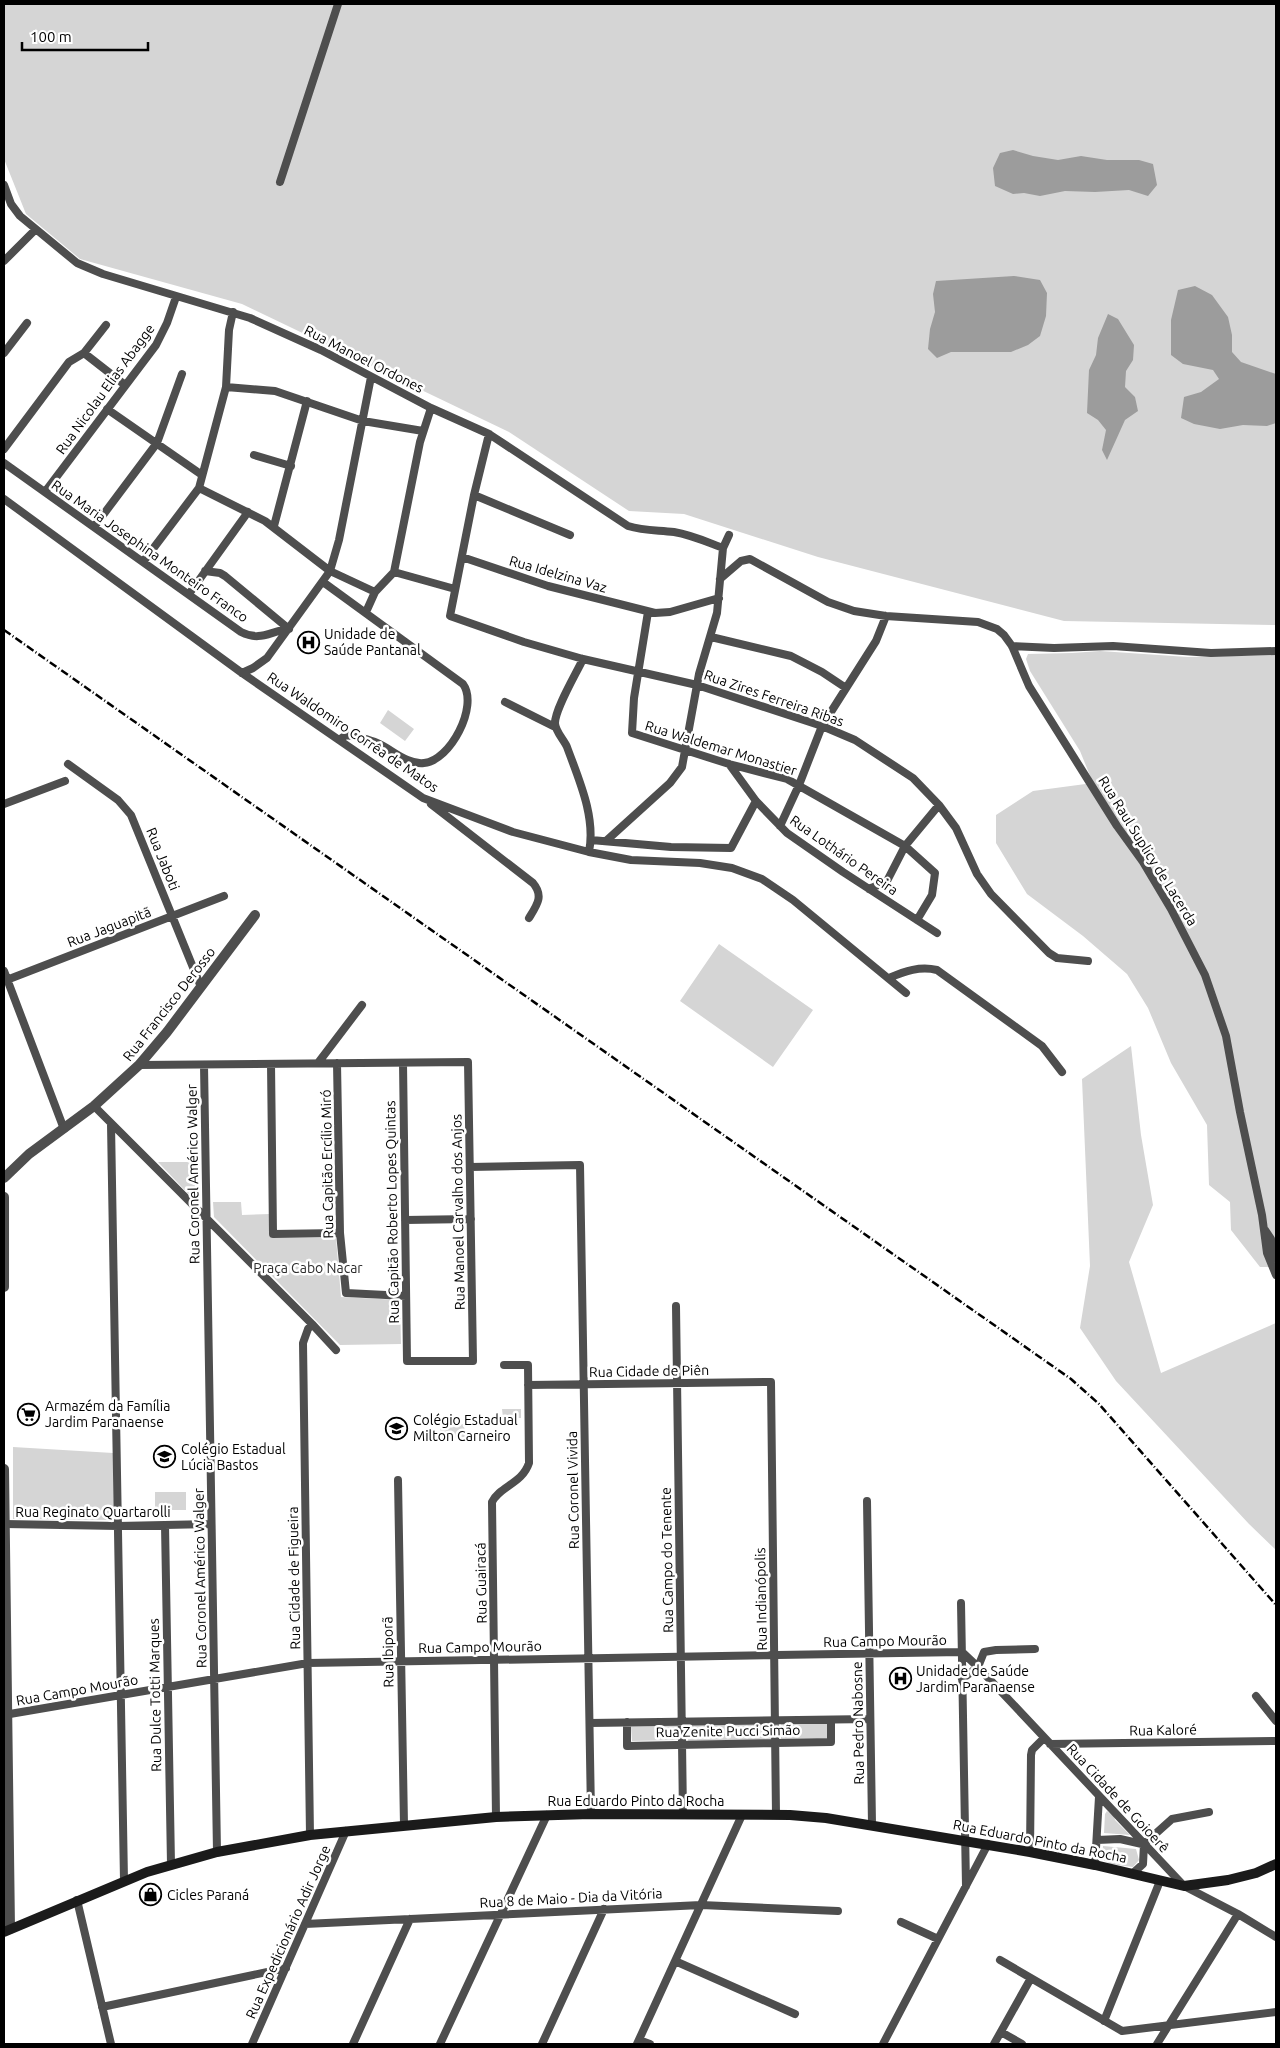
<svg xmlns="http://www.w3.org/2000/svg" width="1280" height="2048" font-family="Ubuntu,sans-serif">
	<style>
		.green { fill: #d5d5d5 }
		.water { fill: #9c9c9c }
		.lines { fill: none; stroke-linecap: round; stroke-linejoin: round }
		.minor { stroke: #4e4e4e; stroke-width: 8 }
		.tertiary { stroke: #4e4e4e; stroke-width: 10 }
		.secondary { stroke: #1b1b1b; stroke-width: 10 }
		.rail { stroke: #000; stroke-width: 2.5; stroke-dasharray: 8 2.5 1 2.5; stroke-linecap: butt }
		.labels { text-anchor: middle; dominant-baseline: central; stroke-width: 5; stroke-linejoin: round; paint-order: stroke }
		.street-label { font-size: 14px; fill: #000; stroke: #fff }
		.poi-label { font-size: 14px; fill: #000; stroke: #fff; text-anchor: start }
		.park-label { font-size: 14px; fill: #2c2c2c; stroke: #fff }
	</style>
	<rect width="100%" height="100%" fill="#fff"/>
	<path class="green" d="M4,4H1276V625L1064,621L818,557L684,514L629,511L509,432L242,304L80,259L26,214L4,159Z
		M1100,651L1188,657L1276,655V1267H1260L1231,1230L1230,1202L1209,1185L1207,1125L1171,1063L1148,1008L1127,974L1083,936L1027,894L996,843V815L1033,791L1093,783L1080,751L1030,671L1026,659L1028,654L1072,653Z
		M388,710L414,729L405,741L380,723Z
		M719,944L813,1010L773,1067L680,1001Z
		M1131,1046L1141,1135L1153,1205L1129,1262L1161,1373L1276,1323V1550L1249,1524L1116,1381L1080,1328L1090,1266L1082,1079Z
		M158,1162H195V1201Z
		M213,1202H241L242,1215L270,1214L271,1238H336L341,1297L400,1300L401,1344L340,1345L214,1217Z
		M502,1409H521V1418H503Z
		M464,1424L465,1437L441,1438L440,1425Z
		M13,1447L113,1453L114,1520L13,1519Z
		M155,1492H186V1510H155Z
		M829,1723V1738L781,1739V1724Z
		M771,1724V1740L688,1741V1725Z
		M678,1725V1740L632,1741L631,1726Z
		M1107,1811L1114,1816L1115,1820L1130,1835L1104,1833L1105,1814Z
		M1103,1846L1136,1849L1139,1860L1133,1867L1110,1864L1102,1859Z"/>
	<path class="water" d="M1013,150L1033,156L1058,160L1081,156L1107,160H1139L1153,164L1157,185L1148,196L1129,190L1095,192L1065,191L1040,196L1024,193L1013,194L995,186L993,168L1000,153Z
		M1014,276L1040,280L1047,293L1046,316L1040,336L1028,345L1011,352H951L937,358L928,349L930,329L935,312L933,294L936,281Z
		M1195,286L1212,295L1228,317L1232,335V352L1241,362L1276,374V423L1267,426L1243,425L1220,429L1194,424L1181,418L1184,397L1201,392L1219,379L1213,370L1183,364L1171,355V320L1178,290Z
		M1108,314L1118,319L1134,345L1133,360L1126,371L1125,387L1135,397L1138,411L1125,420L1107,460L1102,450L1106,430L1098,420L1087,413L1089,370L1096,355L1098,338Z"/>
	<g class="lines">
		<path class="minor" d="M280,182L338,4
			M4,185L11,204L20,216L77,263L103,274L250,318L321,350L431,408L489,434L628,526C644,531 658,530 674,532C692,535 707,542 723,548
			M4,261L35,230
			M4,353L27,323
			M84,353L125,385
			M226,387L275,391L363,421L423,431
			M107,409L202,475
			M489,434L474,495L450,616L524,642L583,659L697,685L822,726L855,740L913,778L939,805L956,828L977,874L991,894L1049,953L1057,958L1088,961
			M4,449L69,362L84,353L106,325
			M254,455L291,466
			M4,463L241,632C261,642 270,631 289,629
			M199,488L265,521L330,571L375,592
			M45,492L156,345L167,323L176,297
			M474,495L570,535
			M4,499L242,673L423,798L513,832L589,852L631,860L700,863L732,868L762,879L793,900L906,993
			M274,526L307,401
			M94,527L157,443L182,374
			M462,557L548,586L655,613L670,612L719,598
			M143,562L199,488L226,387L229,330L233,312
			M205,571L220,573L225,576L289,629
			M394,572L455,589
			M720,579L741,561L750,559L828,602L854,611L886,616L978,622L997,629L1004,635L1012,646L1029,686L1117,826L1143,862L1171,909L1205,975L1226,1036L1240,1112L1262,1215L1267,1253L1276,1275
			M323,582L463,684C479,706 450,761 424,763C406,765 391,748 375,742C366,738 356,737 346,735L339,740
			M189,594L248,512
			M366,612L375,592L394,572L420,442L431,408
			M648,612L634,698L632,733L729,764L787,779L905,846L935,873L932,895L917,920
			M711,637L791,656L822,672L846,688
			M1012,646L1054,648L1113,646L1211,653L1276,651
			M583,659C576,674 555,709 555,723C555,731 564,740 567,747C579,780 596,817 589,852
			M242,673L253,668L267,658L330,571L339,540L371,377
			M505,702L555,727
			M68,764L118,800L131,815L201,987
			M729,764L756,801L787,833L843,872L937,933
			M4,804L65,781
			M431,804L533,883C544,896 537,905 529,918
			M780,826L799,785L822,726L876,641L886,616
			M591,840L671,847L731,848L756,801
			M606,841L670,783L682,767L699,674L717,613L723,548L729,535
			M869,889L887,881L905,846L939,805
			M4,971L64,1129
			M889,978C905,971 920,966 937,970L1042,1046L1062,1072
			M4,981L224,896
			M318,1063L362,1005
			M337,1063L340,1233L346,1293L406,1296
			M271,1064L273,1234L340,1233
			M139,1065C249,1064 359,1063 468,1062L473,1361H407L403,1063
			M204,1065L217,1852
			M94,1106L312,1324L336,1350
			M111,1124L124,1881
			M470,1167L580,1165L591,1814
			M405,1220L471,1219
			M1265,1230L1271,1239L1272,1259
			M676,1306L683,1815
			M528,1385L771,1382L776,1815
			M398,1480L404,1825
			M867,1501L872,1824
			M5,1524L118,1526L211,1524
			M165,1525L171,1864
			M961,1603L966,1886
			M962,1652L978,1667L1184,1886L1238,1914L1276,1937
			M962,1679L978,1667L984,1652L996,1650L1035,1649
			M1256,1696L1276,1721
			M4,1715L308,1663L962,1652
			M627,1722V1746L831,1742V1720
			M590,1723L870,1719
			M1050,1744L1276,1741
			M496,1817L492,1502C500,1486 522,1484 529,1463L528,1365H504
			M310,1835L303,1343L308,1329L312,1324
			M1097,1840L1120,1839L1142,1844
			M1030,1852L1031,1755L1032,1750L1044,1738
			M1095,1865L1099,1797
			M1132,1874L1143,1864L1144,1844L1172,1819L1209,1812
			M77,1900L111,2044
			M901,1922L938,1939
			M305,1924L701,1905L838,1911
			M1000,1960L1122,2031L1276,2012
			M675,1961L795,2014
			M102,2007L286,1968
			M1104,2021L1160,1881
			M1001,2032L1022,2044
			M639,2040L650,2044
			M252,2044L346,1831
			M353,2044L410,1919
			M440,2044L547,1815
			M542,2044L604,1909
			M637,2044L742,1815
			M883,2044L988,1844
			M994,2044L1031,1978
			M1157,2044L1238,1914"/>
		<path class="tertiary" d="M4,1178L29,1154L94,1106L139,1065L167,1032L255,915
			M4,1197V1287
			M4,1469L10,1929"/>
		<path class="secondary" d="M4,1932L147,1872L217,1852L310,1835L496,1817L591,1814L790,1815L826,1818L1030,1852L1095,1865L1184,1886L1228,1880L1256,1873L1276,1864"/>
		<path class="rail" d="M4,630L1071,1379L1099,1404L1276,1605"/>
	</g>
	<defs>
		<symbol id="hospital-ring" viewBox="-11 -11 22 22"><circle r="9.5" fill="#fff" stroke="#000" stroke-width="1.5"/><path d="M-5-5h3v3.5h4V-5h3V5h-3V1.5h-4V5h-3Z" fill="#000"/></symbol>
		<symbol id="supermarket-ring" viewBox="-11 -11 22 22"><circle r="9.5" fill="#fff" stroke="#000" stroke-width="1.5"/><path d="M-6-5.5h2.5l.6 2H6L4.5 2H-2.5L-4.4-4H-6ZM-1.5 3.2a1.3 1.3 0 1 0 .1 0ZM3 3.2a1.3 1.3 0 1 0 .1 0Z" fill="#000"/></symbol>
		<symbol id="school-ring" viewBox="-11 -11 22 22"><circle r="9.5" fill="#fff" stroke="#000" stroke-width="1.5"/><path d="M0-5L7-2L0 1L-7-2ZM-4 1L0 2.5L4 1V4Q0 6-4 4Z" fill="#000"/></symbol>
		<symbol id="shop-ring" viewBox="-11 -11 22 22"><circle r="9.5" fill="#fff" stroke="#000" stroke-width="1.5"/><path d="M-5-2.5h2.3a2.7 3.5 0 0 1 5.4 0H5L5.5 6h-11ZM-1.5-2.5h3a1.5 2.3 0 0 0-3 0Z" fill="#000"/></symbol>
	</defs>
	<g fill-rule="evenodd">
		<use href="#hospital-ring" x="296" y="630" width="25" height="25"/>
		<use href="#supermarket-ring" x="16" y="1402" width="25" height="25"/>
		<use href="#school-ring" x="384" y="1416" width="25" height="25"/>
		<use href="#school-ring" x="152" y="1444" width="25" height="25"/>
		<use href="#hospital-ring" x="888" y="1666" width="25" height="25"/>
		<use href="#shop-ring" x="138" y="1882" width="25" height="25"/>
	</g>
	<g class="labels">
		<g class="street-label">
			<text transform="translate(364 359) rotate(27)">Rua Manoel Ordones</text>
			<text transform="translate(105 389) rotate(-54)">Rua Nicolau Elias Abagge</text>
			<text transform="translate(150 551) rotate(35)">Rua Maria Josephina Monteiro Franco</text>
			<text transform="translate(558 574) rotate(16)">Rua Idelzina Vaz</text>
			<text transform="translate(774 698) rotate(19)">Rua Zires Ferreira Ribas</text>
			<text transform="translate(353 732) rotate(34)">Rua Waldomiro Corrêa de Matos</text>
			<text transform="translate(721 748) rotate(17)">Rua Waldemar Monastier</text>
			<text transform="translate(1148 851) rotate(58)">Rua Raul Suplicy de Lacerda</text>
			<text transform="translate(844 855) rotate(35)">Rua Lothário Pereira</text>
			<text transform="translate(163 859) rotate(68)">Rua Jaboti</text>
			<text transform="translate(109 927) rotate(-21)">Rua Jaguapitã</text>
			<text transform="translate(169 1004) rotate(-52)">Rua Francisco Derosso</text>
			<text transform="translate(327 1164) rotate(-91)">Rua Capitão Ercílio Miró</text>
			<text transform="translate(193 1174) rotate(-91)">Rua Coronel Américo Walger</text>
			<text transform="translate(392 1212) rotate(-91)">Rua Capitão Roberto Lopes Quintas</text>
			<text transform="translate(458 1212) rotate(-91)">Rua Manoel Carvalho dos Anjos</text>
			<text transform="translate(649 1371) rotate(-1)">Rua Cidade de Piên</text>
			<text transform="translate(573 1490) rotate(-91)">Rua Coronel Vivida</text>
			<text x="93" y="1512">Rua Reginato Quartarolli</text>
			<text transform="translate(667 1560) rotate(-91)">Rua Campo do Tenente</text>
			<text transform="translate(200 1578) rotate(-91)">Rua Coronel Américo Walger</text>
			<text transform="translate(294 1578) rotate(-91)">Rua Cidade de Figueira</text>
			<text transform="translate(481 1583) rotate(-91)">Rua Guairacá</text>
			<text transform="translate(761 1599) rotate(-91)">Rua Indianópolis</text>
			<text transform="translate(885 1641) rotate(-1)">Rua Campo Mourão</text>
			<text transform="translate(480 1647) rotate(-1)">Rua Campo Mourão</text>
			<text transform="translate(388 1652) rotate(-91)">Rua Ibiporã</text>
			<text transform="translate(77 1690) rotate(-10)">Rua Campo Mourão</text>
			<text transform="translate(155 1695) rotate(-91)">Rua Dulce Totti Marques</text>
			<text transform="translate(858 1723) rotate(-91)">Rua Pedro Nabosne</text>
			<text transform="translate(1163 1730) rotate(-1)">Rua Kaloré</text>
			<text transform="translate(728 1731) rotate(-1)">Rua Zenite Pucci Simão</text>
			<text transform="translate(1118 1798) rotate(47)">Rua Cidade de Goioerê</text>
			<text x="636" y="1801">Rua Eduardo Pinto da Rocha</text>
			<text transform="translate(1040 1841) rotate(11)">Rua Eduardo Pinto da Rocha</text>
			<text transform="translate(571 1898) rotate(-3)">Rua 8 de Maio - Dia da Vitória</text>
			<text transform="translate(288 1932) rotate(-66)">Rua Expedicionário Adir Jorge</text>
		</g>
		<g class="poi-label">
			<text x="324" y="634">Unidade de<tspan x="324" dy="16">Saúde Pantanal</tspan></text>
			<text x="45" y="1406">Armazém da Família<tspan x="45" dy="16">Jardim Paranaense</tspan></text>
			<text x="413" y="1420">Colégio Estadual<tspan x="413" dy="16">Milton Carneiro</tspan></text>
			<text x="181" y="1449">Colégio Estadual<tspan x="181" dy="16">Lúcia Bastos</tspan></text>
			<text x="916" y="1671">Unidade de Saúde<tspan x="916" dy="16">Jardim Paranaense</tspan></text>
			<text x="167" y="1895">Cicles Paraná</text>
		</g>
		<g class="park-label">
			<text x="308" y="1268">Praça Cabo Nacar</text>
		</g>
	</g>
	<rect width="1280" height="2048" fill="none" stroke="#000000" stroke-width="10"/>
	<path d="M22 42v8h126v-8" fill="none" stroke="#000000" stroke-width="2.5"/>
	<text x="30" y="42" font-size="15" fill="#000000" stroke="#ffffff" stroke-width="4" paint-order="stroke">100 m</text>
</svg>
